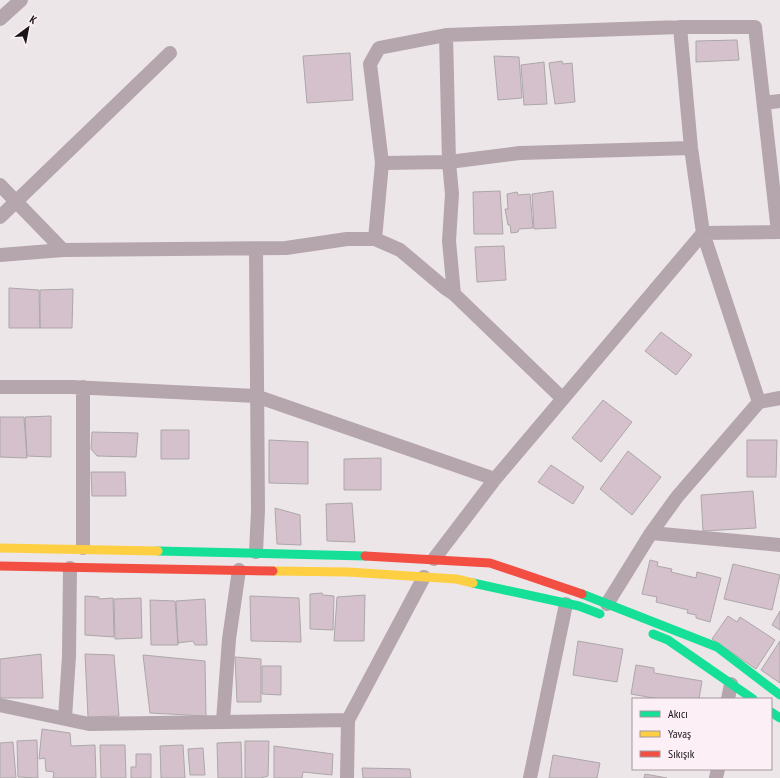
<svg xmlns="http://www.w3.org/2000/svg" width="780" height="778" font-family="'PT Sans Narrow',sans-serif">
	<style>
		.building { fill: #d4c1cc; stroke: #aca7a9 }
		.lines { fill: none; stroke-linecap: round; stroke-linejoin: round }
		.street { stroke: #b5a5ad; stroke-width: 14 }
		.fast { stroke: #16e098; stroke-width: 9 }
		.slow { stroke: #ffcf43; stroke-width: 9 }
		.jam { stroke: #f24e42; stroke-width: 9 }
	</style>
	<rect width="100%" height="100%" fill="#ece6e9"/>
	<path class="building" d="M737,40L739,60L696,62V41Z
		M350,53L353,100L307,103L303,56Z
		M494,56L519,57L522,98L498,100Z
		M562,61L563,64L572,63L575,102L555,104L549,63Z
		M544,62L547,104L524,105L521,65Z
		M500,191L503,234H474L473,192Z
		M553,191L556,228L534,229L532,194Z
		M517,192L518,195L530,194L533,228L519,229L518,232L511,233L510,225H508L505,209H508L507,194Z
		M504,246L506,280L477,282L475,247Z
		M9,288L39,290L40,328H9Z
		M73,289L72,328H40V290Z
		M661,332L692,355L676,375L645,351Z
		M603,400L632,422L601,462L572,438Z
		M51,416V457L27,456L25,417Z
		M0,417H24L27,458L0,457Z
		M161,430H189V459H161Z
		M92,432L138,433L136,457L97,456L91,449Z
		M269,440L308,442V484L269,483Z
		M747,440H777L776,477H747Z
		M628,451L661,477L632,515L600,489Z
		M381,458V490H344V459Z
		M551,465L584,487L573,504L538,482Z
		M91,472H125L126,496H92Z
		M753,491L756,528L703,531L701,495Z
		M352,503L355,542L327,541L326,504Z
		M275,508L300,515L301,545L277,544Z
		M650,560L658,562L657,566L672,569L671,572L696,578L697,572L721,578L710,622L696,618V615L687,613L688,610L656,602L657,597L642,594Z
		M733,564L780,575L772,610L724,599Z
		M322,593L323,595L334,596L333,630L310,629V594Z
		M365,595L364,641H334L337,597Z
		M85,596L99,597V599L113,598L114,637L85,635Z
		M250,596L299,598L301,642L251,641Z
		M141,598L142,638L115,639L114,599Z
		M205,599L207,645H195L193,641L178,643L176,601Z
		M150,600L175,601L178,645H151Z
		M780,611V630L772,625Z
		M728,616L737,622L740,617L775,640L756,669L712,639Z
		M578,641L623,649L617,682L573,675Z
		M780,641V683L761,670Z
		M41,654L43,698H0V659Z
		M85,654L114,655L119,716L88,717Z
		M143,655L205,661L206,716L150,713Z
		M235,657L261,659V702H237Z
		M636,665L654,668V673L702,681L699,699H659L631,694Z
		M262,666H281V695L262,694Z
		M42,729L70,733L71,746L95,745L96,778H53L54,772L46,771L45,758L39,759Z
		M37,740L38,778L18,777L17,741Z
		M245,741H269L268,776L261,778H245Z
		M13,742L16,778H0V743Z
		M241,742L242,778H218L217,743Z
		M100,745H125L126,778H101Z
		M183,745L185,778H161L160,746Z
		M274,746L333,754L332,775L303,772L302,778H274Z
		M203,748L205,775H190L188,749Z
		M136,754H151V778H131V767H136Z
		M553,755L600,763L597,778H549Z
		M362,768L410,769L411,778H363Z
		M645,774L667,778H644Z"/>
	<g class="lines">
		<path class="street" d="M0,19L21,0
			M680,27L691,148L703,233L759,402
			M764,103L780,101
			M382,163L370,64L379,48L446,35
			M0,185L63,250
			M0,217L170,53
			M375,239L400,250L445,288L454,294L562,398
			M0,255L63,250L286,248L347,239H375L382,163L449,162L446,35L680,27H755L778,232
			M454,294L449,241L452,194L449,162L520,153L691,148
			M0,387H71L256,396L495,479
			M83,387V548
			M651,533L780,545
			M256,552L258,510L256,249
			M434,559L495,479L703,233L780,232
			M607,604L651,533L677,497L759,402L780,398
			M728,699L731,684
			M0,705L89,724L348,720
			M65,718L69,656L70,568
			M223,721L229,639L239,570
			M347,778L348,720L424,577
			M530,778L566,604
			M716,778L718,769"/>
		<path class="fast" d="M158,551L365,556
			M473,583L579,606L600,614
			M582,594L717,647L780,695
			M653,634L668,640L753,699
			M771,712L780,718"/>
		<path class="slow" d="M0,548L158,551
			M273,571L348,572L456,579L473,583"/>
		<path class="jam" d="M365,556L490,563L582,594
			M0,566L273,571"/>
	</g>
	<rect x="632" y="698" width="140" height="72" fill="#fdeff6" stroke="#a2989d"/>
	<rect x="640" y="711" width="20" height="6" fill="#16e098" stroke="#a2989d"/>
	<text x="668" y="718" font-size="12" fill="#1a1518">Akıcı</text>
	<rect x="640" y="731" width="20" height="6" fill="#ffcf43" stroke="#a2989d"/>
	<text x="668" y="738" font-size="12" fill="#1a1518">Yavaş</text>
	<rect x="640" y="751" width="20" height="6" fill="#f24e42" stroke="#a2989d"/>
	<text x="668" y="758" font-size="12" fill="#1a1518">Sıkışık</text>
	<g transform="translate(28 28) rotate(32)" stroke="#fdeff6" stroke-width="3" paint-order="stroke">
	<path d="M0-3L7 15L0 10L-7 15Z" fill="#1a1518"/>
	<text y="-6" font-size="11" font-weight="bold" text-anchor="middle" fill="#1a1518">K</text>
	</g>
</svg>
